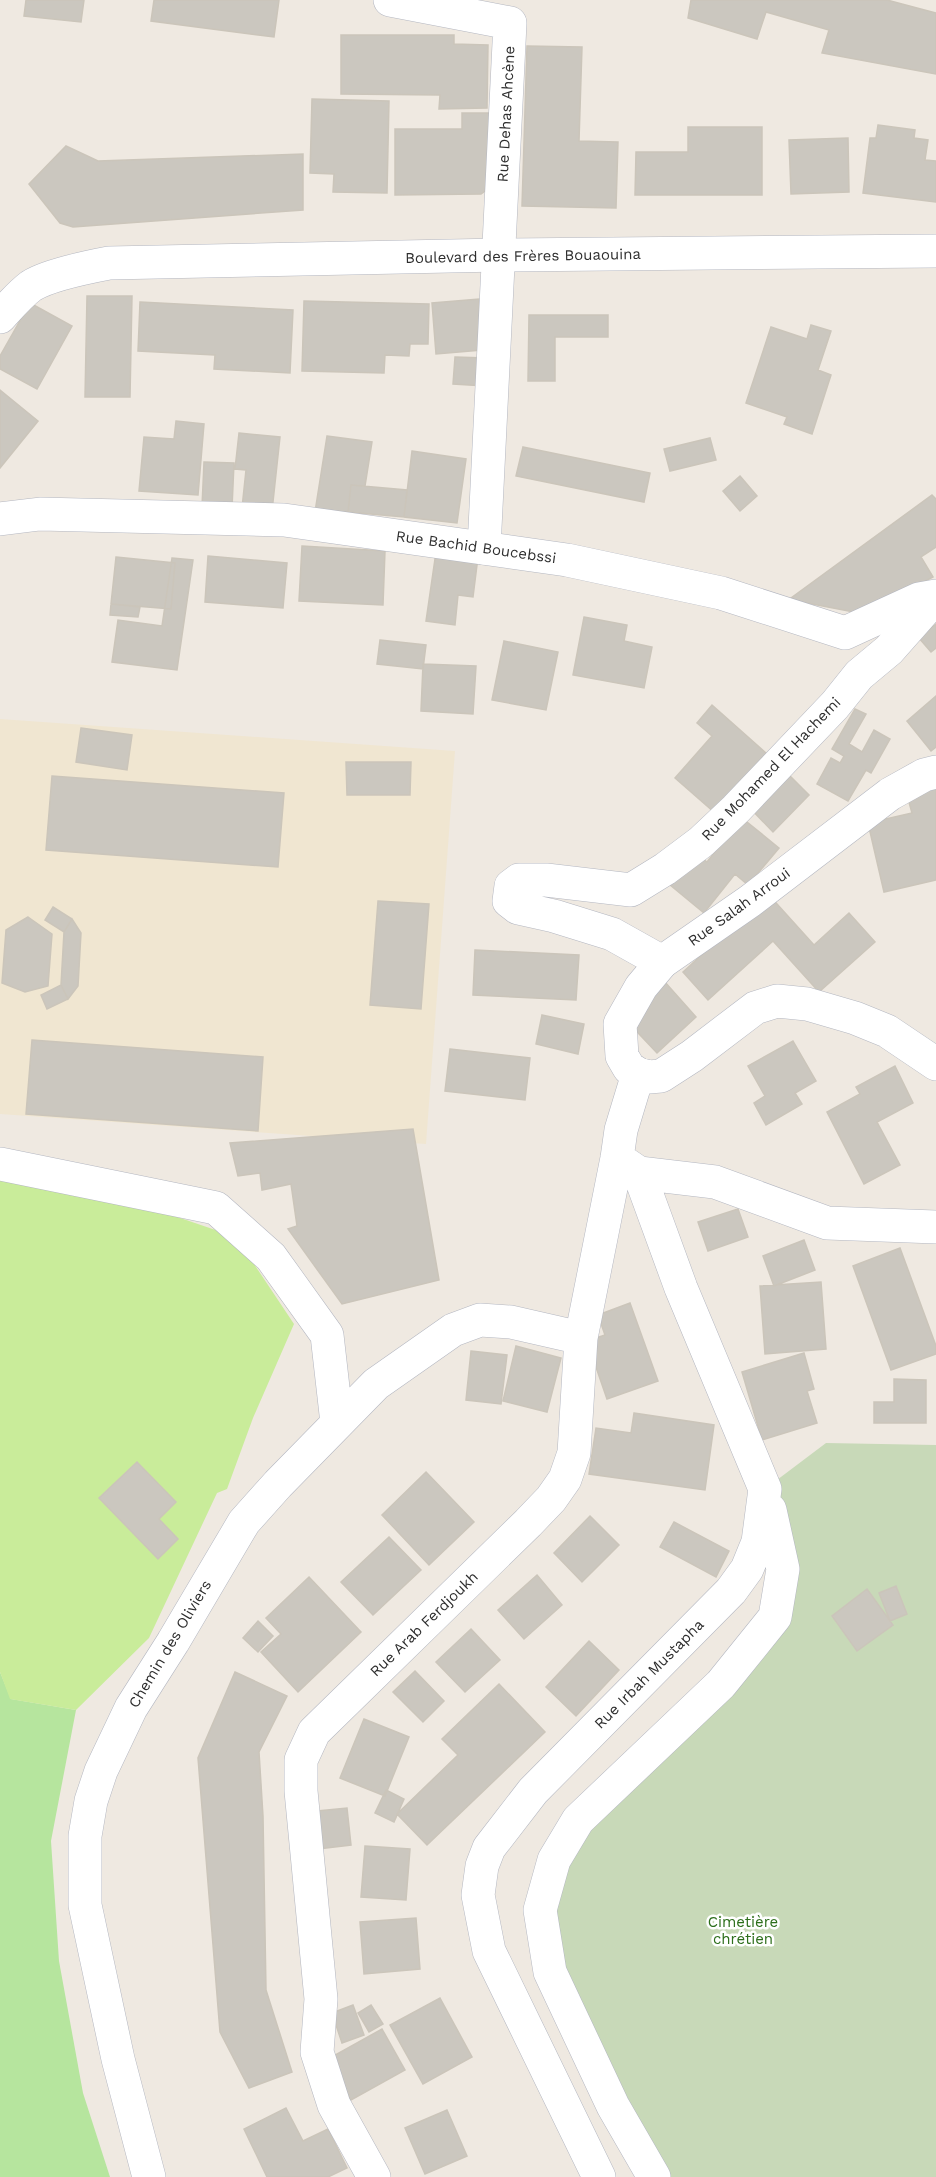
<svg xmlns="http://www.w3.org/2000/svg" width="936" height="2177" font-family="'Work Sans',sans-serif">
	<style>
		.education { fill: #f0e6d1 }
		.green { fill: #b6e59e }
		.cemetery { fill: #c8d9b8 }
		.pitch { fill: #c9ec9a }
		.building { fill: #cbc7bf; stroke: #cbc5ba; stroke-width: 1.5 }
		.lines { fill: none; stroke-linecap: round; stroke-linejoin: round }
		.minor-casing { stroke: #b4b7c1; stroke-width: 34 }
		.tertiary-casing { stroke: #b4b7c1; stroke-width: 34 }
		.secondary-casing { stroke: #b4b7c1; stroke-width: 34 }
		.minor { stroke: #fff; stroke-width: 33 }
		.tertiary { stroke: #fff; stroke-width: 33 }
		.secondary { stroke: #fff; stroke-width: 33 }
		.labels { text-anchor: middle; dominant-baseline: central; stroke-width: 5; stroke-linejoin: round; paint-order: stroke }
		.street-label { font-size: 15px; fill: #2e2e2e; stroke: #fff }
		.park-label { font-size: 15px; fill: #2c6e1b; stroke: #fff }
	</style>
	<rect width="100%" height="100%" fill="#efe9e1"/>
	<path class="education" d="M0,719L455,751L426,1144L0,1114Z"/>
	<path class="green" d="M0,1672L11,1699L76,1710L51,1841L59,1961L83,2093L110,2177H0Z"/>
	<path class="cemetery" d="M826,1443L936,1445V2177H654L550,1972L554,1860L775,1617L765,1489Z"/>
	<path class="pitch" d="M0,1175L151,1208L236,1237L294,1324L253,1418L227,1489L217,1493L149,1638L76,1710L10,1699L0,1672Z"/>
	<path class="building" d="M26,0H84L81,22L24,16Z
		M154,0H279L274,37L151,21Z
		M691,0H887L936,13V74L822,53L829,30L766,12L757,39L688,18Z
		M341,35H454V44L488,45L487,108L439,109L440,95L341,94Z
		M527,46L582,47L579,141L618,142L616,208L522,206Z
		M312,99L389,101L387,193L333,192L334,174L310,173Z
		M462,113H493V185L481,194L395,195V129H462Z
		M878,125L915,130L914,138L928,140L925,160L936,161V202L863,193L870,138H876Z
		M688,127H762V195H635L636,152H688Z
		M848,138L849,192L791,194L789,140Z
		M66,146L98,161L303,154V210L73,227L60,223L29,184Z
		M87,296H132L130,397H85Z
		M479,299L482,350L436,354L432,303Z
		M304,301L429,304L428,344H410L409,356L385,355L384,373L302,371Z
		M140,302L293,310L290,373L214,369L215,355L138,351Z
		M30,303L72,326L37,389L0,369V356Z
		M529,315H608V337H555V381H528Z
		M811,325L831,331L818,370L831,375L812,434L784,424L787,417L746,403L771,327L807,339Z
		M455,357L486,358L485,386L453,384Z
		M0,390L38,421L0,468Z
		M176,421L204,424L198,495L139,491L144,437L174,439Z
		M239,433L280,437L272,511L242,508L246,470L235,469Z
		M327,436L372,442L365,486L351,485L348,512H315Z
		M710,438L716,460L670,471L664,449Z
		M523,447L650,473L644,502L516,476Z
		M412,451L466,459L457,523L404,517Z
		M204,462L234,463L232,508L202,507Z
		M740,476L757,496L740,511L723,491Z
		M351,485L407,490L404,517L348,512Z
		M932,495L936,499V547L921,557L933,577L864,614L802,602L791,598Z
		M302,546L385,551L383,605L299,601Z
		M436,552L478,557L473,597L458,595L455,625L426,621Z
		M208,556L287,563L283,608L205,602Z
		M116,557L175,563L171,609L111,604Z
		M172,558L193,560L177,670L112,662L118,620L162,626Z
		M111,604L140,607L138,617L110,615Z
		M584,617L627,625L624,641L652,647L644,688L573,675Z
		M936,624V648L931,652L919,638Z
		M380,640L426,645L423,669L377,664Z
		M504,641L558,652L546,710L492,700Z
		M423,664L476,666L473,714L421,711Z
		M936,696V747L931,751L907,721Z
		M712,705L766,753L715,813L675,778L712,736L697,723Z
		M855,709L866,714L849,744L862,752L874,730L890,739L871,773L866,770L848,801L817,784L831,758L840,763L844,756L832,749Z
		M81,728L132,735L127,770L76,762Z
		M346,762H411L410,795H347Z
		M785,771L809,795L773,832L749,807Z
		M52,776L284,793L278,867L46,850Z
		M936,788V880L884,892L868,823L912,813L907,795Z
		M742,818L779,848L748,885L735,874L704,913L670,885L695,853L707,862Z
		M768,894L814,945L849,913L875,942L819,992L773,941L708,1000L683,972Z
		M378,901L429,904L421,1009L370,1005Z
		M53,907L72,919L64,932L45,920Z
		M28,917L52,934L48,986L25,992L2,983L6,930Z
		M72,919L81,933L78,986L68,999L61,985L64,932Z
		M475,950L579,955L576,1000L473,995Z
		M664,981L696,1017L657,1053L624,1018Z
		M61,985L68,999L47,1009L41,995Z
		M542,1015L584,1024L578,1054L536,1044Z
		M32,1040L263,1057L258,1131L26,1114Z
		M793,1041L816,1081L795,1093L802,1104L766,1125L754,1103L765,1096L748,1066Z
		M450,1049L530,1058L525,1100L445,1091Z
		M895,1066L913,1103L877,1122L900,1165L864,1184L827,1112L860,1094L856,1087Z
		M413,1129L439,1280L342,1304L288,1229L297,1226L291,1184L262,1190L260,1173L238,1176L230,1143Z
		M738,1209L748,1237L708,1251L698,1222Z
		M804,1240L815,1270L774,1286L763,1256Z
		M900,1248L936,1346V1354L891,1370L853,1266Z
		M821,1282L826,1349L765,1354L760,1286Z
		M630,1303L658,1381L607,1399L587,1341L605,1335L598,1315Z
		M516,1346L561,1358L547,1412L503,1401Z
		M471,1351L507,1355L501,1404L466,1400Z
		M804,1353L814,1389L807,1391L817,1423L762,1440L742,1372Z
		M894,1379L926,1380V1423H874V1402H894Z
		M634,1413L714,1425L705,1490L589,1474L596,1428L631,1433Z
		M137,1462L176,1502L159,1519L178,1539L158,1559L99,1498Z
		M426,1472L474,1522L429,1565L382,1515Z
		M590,1516L619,1545L582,1582L554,1553Z
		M674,1522L729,1551L716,1577L660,1547Z
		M389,1537L421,1570L373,1615L341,1582Z
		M537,1575L562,1605L524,1639L498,1610Z
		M309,1577L361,1632L298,1692L261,1652L281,1634L266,1618Z
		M896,1586L907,1614L890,1621L879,1593Z
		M867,1589L893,1625L857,1651L832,1616Z
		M258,1621L273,1636L258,1652L243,1638Z
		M471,1629L500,1660L465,1692L436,1662Z
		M589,1641L619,1670L576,1716L546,1687Z
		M415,1671L444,1701L423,1722L393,1692Z
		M235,1672L287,1696L259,1752L263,1816L266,1990L292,2072L249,2088L220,2032L198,1758Z
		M499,1684L545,1732L427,1845L397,1814L458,1755L442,1739Z
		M364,1719L409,1737L385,1796L340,1778Z
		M386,1790L404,1799L394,1822L375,1813Z
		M347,1808L351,1845L310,1850L307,1812Z
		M365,1846L410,1849L406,1900L361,1897Z
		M416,1918L420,1969L364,1974L360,1922Z
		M440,1998L472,2057L423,2084L390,2025Z
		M353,2005L364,2035L342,2043L332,2013Z
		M371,2005L383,2024L369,2032L358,2013Z
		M382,2029L405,2070L351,2100L328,2059Z
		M286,2108L303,2141L328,2129L347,2168L328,2177H267L244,2129Z
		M447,2110L467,2156L425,2174L405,2128Z"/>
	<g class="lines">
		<defs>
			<path id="minor" d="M390,0L510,23L484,548
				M662,962L750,901L890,794L924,775L936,772
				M0,1164L216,1208L271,1257L327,1335L337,1423
				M639,1173L715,1182L827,1223L936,1227
				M149,2177L118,2059L85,1905V1836L91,1801L101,1771L131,1708L173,1642L244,1522L278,1484L376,1384L453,1330L480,1320L511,1322L581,1338
				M374,2177L334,2105L317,2052L321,1999L301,1791V1760L314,1732L528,1523L551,1499L565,1479L574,1453L581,1338L617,1158L621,1130L638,1074
				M599,2177L489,1951L478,1895L482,1866L489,1848L533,1791L731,1591L747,1569L758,1542L765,1489L681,1288L639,1173L617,1158
				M654,2177L613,2106L550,1972L540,1910L554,1860L578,1820L721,1684L775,1617L783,1569L770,1510"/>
			<path id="tertiary" d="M0,519L40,514L284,520L567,560L721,593L845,633L919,599L936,596"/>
			<path id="secondary" d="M0,317C10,306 19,295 31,286C48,275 88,267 109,263L500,255L936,251
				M936,597L889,650L859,675L835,705L736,809L701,842L665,869L631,890L546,880H519L511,886L509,901L518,908L554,916L612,934L662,962L641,987L620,1024L622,1056L629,1068L638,1074L649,1077L661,1076L692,1056L755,1008L777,1001L807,1004L855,1018L887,1031L936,1064"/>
		</defs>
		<use href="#minor" class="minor-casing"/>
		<use href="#tertiary" class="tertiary-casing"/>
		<use href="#secondary" class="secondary-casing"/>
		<use href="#minor" class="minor"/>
		<use href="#tertiary" class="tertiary"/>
		<use href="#secondary" class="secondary"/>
	</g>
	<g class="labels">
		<g class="street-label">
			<text transform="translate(506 114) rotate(-87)">Rue Dehas Ahcène</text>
			<text transform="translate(523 256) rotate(-1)">Boulevard des Frères Bouaouina</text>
			<text transform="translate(476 547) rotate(8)">Rue Bachid Boucebssi</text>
			<text transform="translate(771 769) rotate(-46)">Rue Mohamed El Hachemi</text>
			<text transform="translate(739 907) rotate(-36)">Rue Salah Arroui</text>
			<text transform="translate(424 1624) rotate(-44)">Rue Arab Ferdjoukh</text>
			<text transform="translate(170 1644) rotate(-59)">Chemin des Oliviers</text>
			<text transform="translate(649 1674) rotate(-45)">Rue Irbah Mustapha</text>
		</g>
		<g class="park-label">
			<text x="743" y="1922">Cimetière<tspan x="743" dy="17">chrétien</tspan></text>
		</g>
	</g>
</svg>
